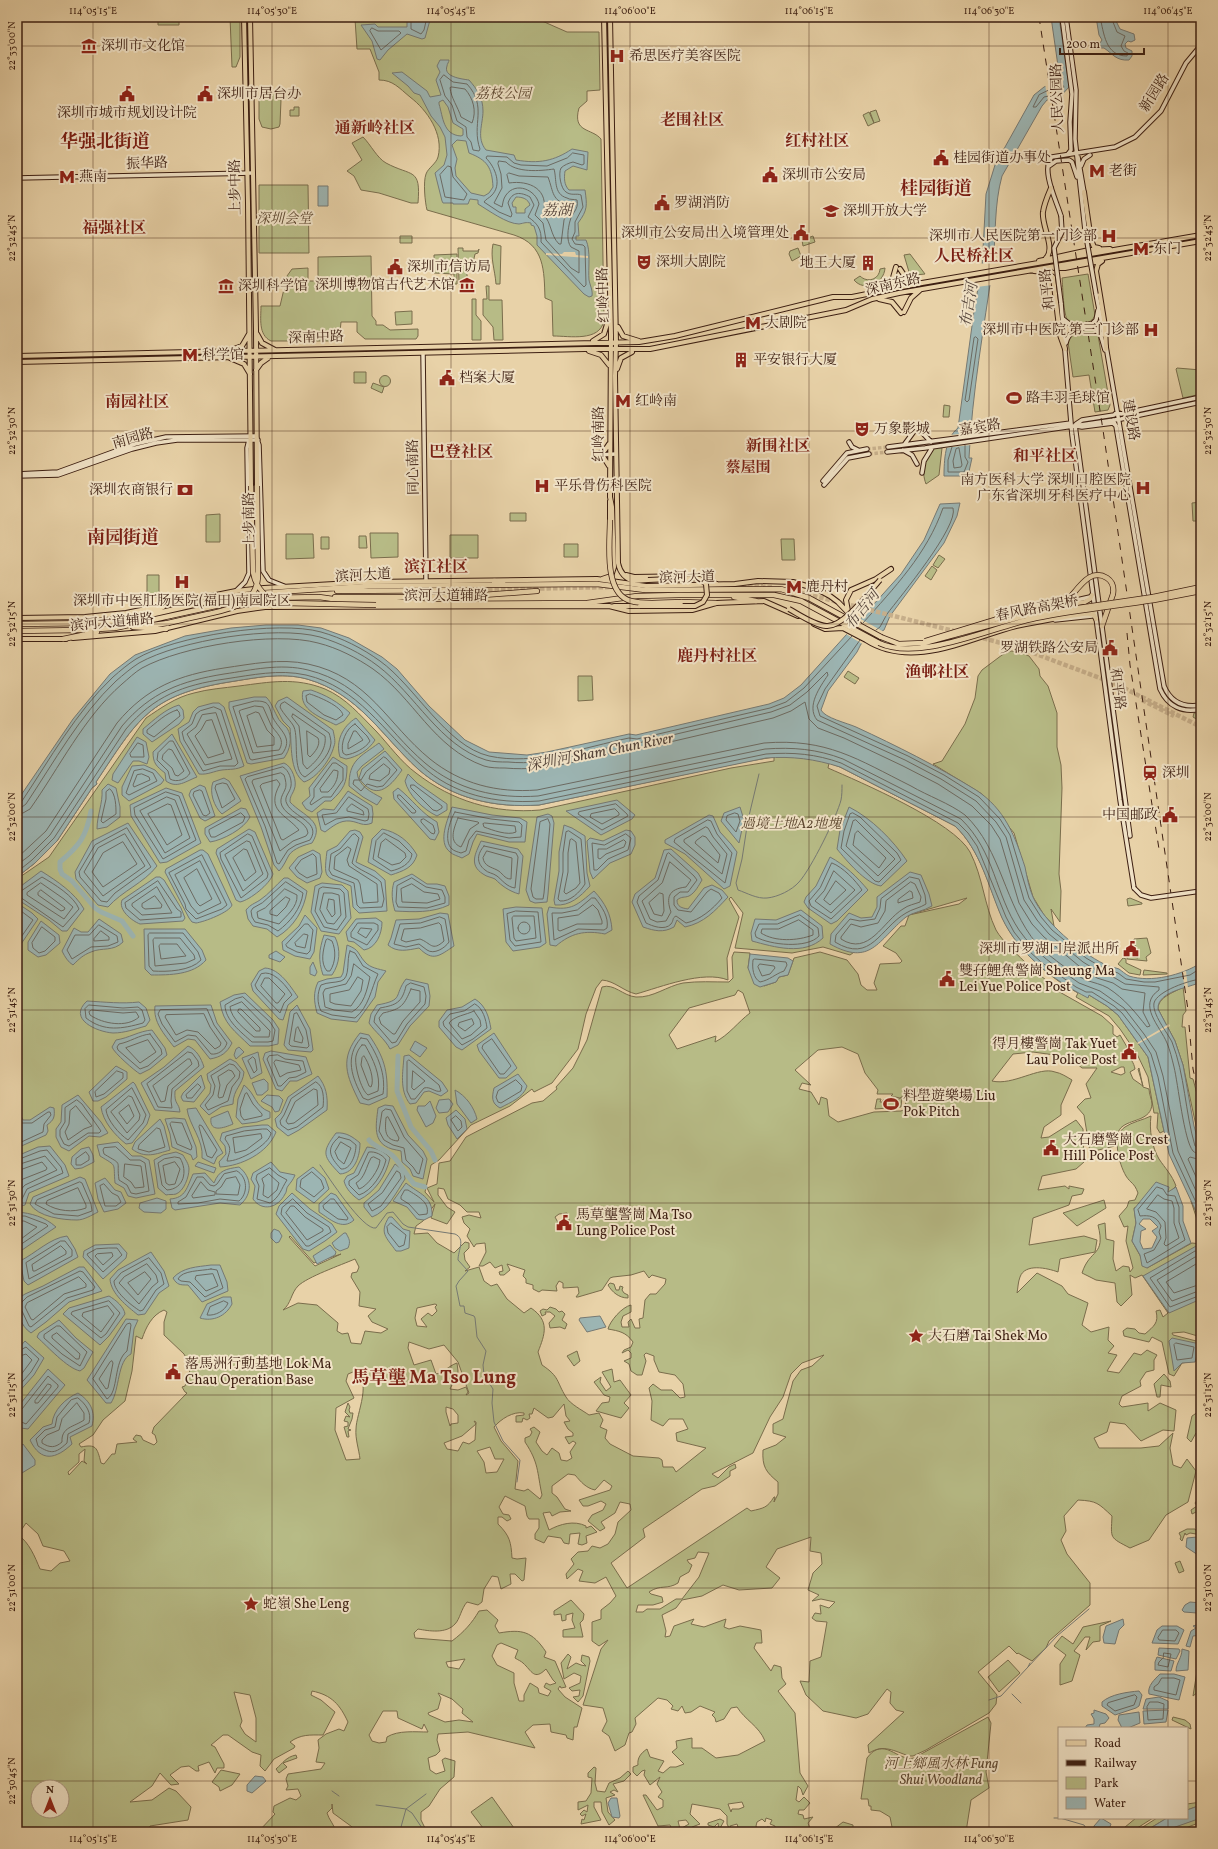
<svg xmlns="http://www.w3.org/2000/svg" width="1218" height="1849" font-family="Vollkorn,'Noto Serif SC',serif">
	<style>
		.green { fill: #b7bb86; stroke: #7a6d4c; fill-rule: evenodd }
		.water { fill: #9cb5b3; stroke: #767973; fill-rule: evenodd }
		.pier { fill: #e8d2a8 }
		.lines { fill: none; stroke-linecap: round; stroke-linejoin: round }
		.shore { stroke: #6c6a62; stroke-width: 1 }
		.stream { stroke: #767973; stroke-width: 1 }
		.river { stroke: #9cb5b3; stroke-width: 5 }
		.secondary-tunnel { stroke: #c6ae8a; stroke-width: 3.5; stroke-dasharray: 3.5 2; stroke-linecap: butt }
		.highway-tunnel { stroke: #c6ae8a; stroke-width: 4.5; stroke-dasharray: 4.5 2; stroke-linecap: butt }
		.secondary-casing { stroke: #3d1f12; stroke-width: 5.5 }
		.primary-casing { stroke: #3d1f12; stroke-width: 6 }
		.highway-casing { stroke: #3d1f12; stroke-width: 6 }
		.secondary { stroke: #f0e2c6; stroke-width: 3.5 }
		.primary { stroke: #e8d2a8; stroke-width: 4 }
		.highway { stroke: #e8d2a8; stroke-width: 4.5 }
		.rail { stroke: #3d1f12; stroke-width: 1; stroke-dasharray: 7 7; stroke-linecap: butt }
		.secondary-bridge-casing { stroke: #3d1f12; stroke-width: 5.5; stroke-linecap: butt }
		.primary-bridge-casing { stroke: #3d1f12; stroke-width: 6; stroke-linecap: butt }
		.highway-bridge-casing { stroke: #3d1f12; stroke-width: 6; stroke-linecap: butt }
		.secondary-bridge { stroke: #f0e2c6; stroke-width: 3.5 }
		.primary-bridge { stroke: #e8d2a8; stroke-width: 4 }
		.highway-bridge { stroke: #e8d2a8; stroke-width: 4.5 }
		.ticks { fill: none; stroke: #3d1f12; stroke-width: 1; stroke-opacity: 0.45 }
		.labels { text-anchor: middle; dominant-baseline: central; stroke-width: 4; stroke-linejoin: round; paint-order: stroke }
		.poi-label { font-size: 14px; fill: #3d1f12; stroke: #f0e2c6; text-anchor: start }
		.street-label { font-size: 14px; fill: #3d1f12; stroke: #f0e2c6 }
		.park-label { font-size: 14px; font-style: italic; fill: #5c462f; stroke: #f0e2c6 }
		.water-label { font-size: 15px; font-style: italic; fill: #55443a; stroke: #f0e2c6 }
		.neighbourhood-label { font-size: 15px; font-weight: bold; fill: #7a1f14; stroke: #f0e2c6 }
		.quarter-label { font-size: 16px; font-weight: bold; fill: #7a1f14; stroke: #f0e2c6 }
		.district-label { font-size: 18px; font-weight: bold; fill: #7a1f14; stroke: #f0e2c6 }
		.neatline { fill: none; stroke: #3d1f12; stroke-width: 1.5 }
		.ticks-label { font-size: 10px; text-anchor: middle; fill: #3d1f12 }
	</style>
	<rect width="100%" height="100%" fill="#e8d2a8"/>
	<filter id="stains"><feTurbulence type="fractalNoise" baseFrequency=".005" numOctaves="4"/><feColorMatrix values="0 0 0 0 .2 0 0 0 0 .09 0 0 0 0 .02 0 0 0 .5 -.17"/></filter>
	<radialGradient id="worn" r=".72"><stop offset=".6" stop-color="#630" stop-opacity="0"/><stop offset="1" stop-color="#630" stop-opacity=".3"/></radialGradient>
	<path class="green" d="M158,17H179V25H158Z
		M230,17H240V57L236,67H232Z
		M350,17H533L567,32H599L600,90L587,91V101L579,108C572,133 592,128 601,139L604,321C599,342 570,336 553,336L552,301L545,298C544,271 545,245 514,235L427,210C425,202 423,182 426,174C428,168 436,164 438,157C444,134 427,110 410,97C399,88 393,80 379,80V72L370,49H357L355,19H350Z
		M269,92L275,94L281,100L280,124L279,127L271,129L262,127L259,119V97Z
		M294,107H299V116H290V110H294Z
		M876,110L880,121L874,123L870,112Z
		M869,112L874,123L868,126L863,115Z
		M363,137C371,145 377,158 386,163C412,177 421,167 418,203H411L379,193L361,190L354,176L347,171L362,160L352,143Z
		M259,185H308L309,253H259Z
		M400,236H412V243H400Z
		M813,236L815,242L803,246L802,240Z
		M493,244L501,246L500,284H496C495,270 490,258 493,244Z
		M458,248H463V251H478L479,249L478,253L475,254L473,263H469V266H466L468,284H459Z
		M798,248L801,256L792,261L789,254L790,251Z
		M457,254V284H454V274L434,273V255Z
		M910,254L925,274L915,275L909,272L904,255Z
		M371,256L372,316L376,321V325H383L390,330L418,329V336L416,339H365L357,332V322H341L340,332L331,341H271C258,335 261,318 261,306H280L287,276L292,269L308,268V281H318V257Z
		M885,268C884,284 864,292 854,280L860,276C867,283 879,280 880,269Z
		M1088,274L1095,315C1093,321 1089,322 1083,324C1079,324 1072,325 1068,321C1063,315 1063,287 1062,278Z
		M486,286H489V300H502L503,340H494L493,327L483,315V299H487Z
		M472,299H476V315L481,321V340H472Z
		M412,311V324L396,325L395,312Z
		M1093,330L1098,335L1110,405L1108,410L1095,412L1089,375L1073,377L1068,342L1071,334L1077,331Z
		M1177,368L1201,370V394L1183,398L1176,369Z
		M354,372H366V383H354Z
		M379.5 381a5.5 5.5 0 1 1 11 0a5.5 5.5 0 1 1-11 0Z
		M373,383L384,387L382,393L371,388Z
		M944,405L950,406L949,417H943Z
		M935,447L942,448L939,475L926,484C921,471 924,457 935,447Z
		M1201,502V521H1193L1192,503Z
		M510,513H526V521H510Z
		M220,514V542H206V515Z
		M370,533H398V557L371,558Z
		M286,534H313L314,558L286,559Z
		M450,535H478V558H450Z
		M359,536H366L367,548H359Z
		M321,537H329V549H321Z
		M781,539H794L795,560H782Z
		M564,544H578V557H564Z
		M939,555L945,559L938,568L933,565Z
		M932,566L937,570L931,580L925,576Z
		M147,575H159V597H147Z
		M1011,651L1020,652L1029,656L1039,669L1040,676L1048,686L1057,713V747L1061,765L1062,788L1059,874L1061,891L1060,922L1051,909L1054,926L1044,915L1033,897L1014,833L982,794L933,764L942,761L965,724L975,698L978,676L982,670L1002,655Z
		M848,671L859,678L855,684L844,677Z
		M306,675L353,697L418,765L761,753L819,757L958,822L1089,995L1107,1006L1118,1015L1148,1057L1164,1131L1160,1133L1157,1128L1158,1113H1154L1148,1077L1137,1054L1120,1029L1109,1016L1076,997L1078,993C1048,977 1016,949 1002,917C988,885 981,851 955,826L840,767L829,763L828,768C860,782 954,822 970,852C983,877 984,905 996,930C1002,941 1019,956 1029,966L1031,972L1037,973L1050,983L1049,986L1102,1016L1113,1026V1034L1117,1037L1120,1035L1127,1047L1124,1055C1130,1056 1134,1063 1135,1069L1130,1072L1133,1079L1143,1086L1138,1069L1139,1068L1143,1087L1149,1089C1149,1094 1152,1100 1152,1104C1151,1120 1133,1119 1123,1126C1117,1130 1116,1139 1115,1146L1090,1152L1084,1115L1077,1107L1085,1099L1091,1098L1086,1084L1097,1068H1082L1069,1057L1033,1052L1013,1054L992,1081C1013,1086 1039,1066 1055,1072C1061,1073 1067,1077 1072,1080L1061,1105V1115L1044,1127L1041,1138L1049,1137L1076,1120L1083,1129L1084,1162L1076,1169L1042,1176L1038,1190L1065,1186L1069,1189V1186L1084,1189L1082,1194L1072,1196L1069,1205L1033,1218L1029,1245L1084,1236L1097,1240L1095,1252L1060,1259L1058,1272C1047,1268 1025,1263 1020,1277C1018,1282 1018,1288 1017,1293L1037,1273L1062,1286L1068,1294L1088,1303L1082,1325L1091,1332L1109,1327L1108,1340L1114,1346L1108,1353L1117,1355L1107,1371L1119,1373L1134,1353L1141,1355L1147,1350L1157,1355L1154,1360V1370L1146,1372L1140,1381L1141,1386L1122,1396L1119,1404L1122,1407L1148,1403V1411L1160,1403L1176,1410L1174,1431L1163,1430L1141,1441L1125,1424L1110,1422L1107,1432L1094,1438L1099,1448H1141L1159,1446L1173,1433L1170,1448L1173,1465L1181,1468L1187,1459L1196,1471L1188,1502L1166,1515L1149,1540L1130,1548C1109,1537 1111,1539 1112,1516C1098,1503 1097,1501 1078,1500L1064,1516L1066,1531L1061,1540L1067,1554L1090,1583V1605L1049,1641L1046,1648L1032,1661L1018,1653L1017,1654L1009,1646L978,1672L997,1695L996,1704L989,1713L926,1750L913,1756H909C894,1751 884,1744 869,1753L868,1745L904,1712L896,1710L890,1703L891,1692L887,1689L868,1714L856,1718L823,1711L806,1695L800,1681L809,1682L810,1661L821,1657L827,1622L816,1621L812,1618L815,1613L821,1614L820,1605L829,1608L835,1602L821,1599L812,1601L819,1595L808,1590L813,1573L822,1564L821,1553L810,1551L811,1537L777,1549L766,1567L780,1578L772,1588L739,1590L723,1585L702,1596L682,1600L676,1608L662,1615L666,1631L665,1637L670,1636L674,1626L694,1619L691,1624L704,1627L726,1619L724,1627L729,1629L740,1626L761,1630L762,1643H756L754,1648L771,1671L774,1665L781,1667L782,1678L786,1684L778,1691L795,1713L800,1773L808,1786L803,1795L801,1789L798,1786L796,1800L799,1802L804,1797L810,1803L804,1810H799L798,1814L803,1815L804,1819L813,1817L808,1823L811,1831L803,1832V1829L798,1832L793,1829L790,1832H766L764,1830L767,1827L775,1828V1826L770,1824L772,1820L766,1818L765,1822L762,1819L757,1822L756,1826L758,1832H734L738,1827L737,1824L730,1826L732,1829L730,1830L727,1824V1816L720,1809L692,1804L690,1814L700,1824L692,1827L691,1832H673L670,1825L658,1826L643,1795H646L657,1810L663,1807V1800L658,1797L662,1792L657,1784L660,1777L650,1785L644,1775L645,1770L642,1771L637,1776L633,1772V1767L638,1765C637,1758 641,1753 647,1749L650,1757L664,1761L658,1771L663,1773L670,1767H676L684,1764L672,1752L677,1748L676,1741L692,1738V1748H702L716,1758L738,1755L765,1741C759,1726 745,1720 737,1707L731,1708L724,1719L716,1722L715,1718L712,1715L715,1712L700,1706L691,1712L685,1713L682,1706L678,1711L671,1709L673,1706L667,1700L658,1698L635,1718L636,1724L632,1732L629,1733L625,1745L615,1751L609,1736L602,1731L607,1721L603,1708L583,1705L601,1649L608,1640L599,1646L592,1641V1622L601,1619V1610L610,1603L616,1596L606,1577L595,1583L579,1581L583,1571L578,1569L567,1579L566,1574L574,1564L571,1559L578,1552L588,1551L592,1546L600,1548L608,1544L615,1534L618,1522L631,1510L630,1504L620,1502L615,1513L601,1522L605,1528L600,1531L588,1521L592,1515L603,1510L606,1504L601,1501L588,1506H583L579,1500L610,1490L612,1486L604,1480L595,1490C586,1488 581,1482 575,1475L568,1474L552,1486V1493L557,1497L565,1509L571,1511L560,1512L552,1516L550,1512L543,1513L549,1530C560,1524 574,1520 586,1526V1528L591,1526L597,1532L586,1536L587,1543L582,1545L578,1544L580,1533L570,1534L569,1544L564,1543L561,1538L548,1536L544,1543L535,1539V1534L539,1528V1519H529L527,1516L525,1506L505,1496L499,1507L503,1514L509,1515L511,1519L507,1521L502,1517H498V1524C510,1536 511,1542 512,1558L517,1559L526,1558L524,1580L522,1581L515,1574H510L511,1584L501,1589L498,1577L492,1576L484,1589L482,1602L478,1605L467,1602C461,1609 460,1619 455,1624C446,1634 429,1631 418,1629L414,1633L415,1638L452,1641C464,1632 472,1623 479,1611L487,1610L498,1620L495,1626L499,1633C522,1629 532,1631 546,1652L544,1657L555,1661L566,1687L561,1688L560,1686L558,1689L565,1697L582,1708L577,1727H574L573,1740L567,1738L566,1735L551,1732L550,1724L533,1725L525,1732L535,1748L468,1732L438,1734L437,1740L440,1751L436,1755L428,1758L430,1770L436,1774L445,1771L442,1760L445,1758L455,1761L454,1777L440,1789L429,1806L421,1812V1820L427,1832H359L333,1813L332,1804V1808L327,1813C329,1820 334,1824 336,1832H258L275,1814L273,1812L274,1806L290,1798L296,1800L301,1796L298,1789L286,1790L288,1786L286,1779L288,1774L321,1769L325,1763L316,1762L319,1748L318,1740L326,1734L339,1729L344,1731L348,1722C340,1705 332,1695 312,1691L311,1695L321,1700L335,1712L323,1735C310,1735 301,1734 290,1742L295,1746L294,1748L274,1759L265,1771L260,1766L261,1755L252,1752L228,1735H223L211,1745L215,1747L224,1764V1768H217L215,1773L209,1762L198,1766L199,1771H196L189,1766L181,1767L170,1775L179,1784L171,1785L160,1773L152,1786L130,1802L152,1800L169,1788L176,1791L191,1807L188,1820L150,1826L148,1832H17V879L49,857L146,718C161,708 176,697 194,693C208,689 224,688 239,686C270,682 295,677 325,689C346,698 360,715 376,731C389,745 401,762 416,773C452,801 495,814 540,810L731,768L774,761V757L744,762L539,805C495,808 452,799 418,769C381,735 359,694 307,679C281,672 255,678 229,682C149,695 138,719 96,782L97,784L92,788L57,841L35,863L17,877L111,750L159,698L234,676ZM731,897L743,913L735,948L792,953L823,947L850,955L905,916L967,898L959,904L909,915L905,926H901L883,946L896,953L902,961L900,963L880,964L874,983L877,990H867L861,985L858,974L847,960L820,952L794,958L788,975L779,977L776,982L764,986L748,968L750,953L734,952L732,957L733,978L729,982C713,982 698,981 683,983C667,986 653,998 636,997C623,996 614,983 602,987L587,1040L573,1068L556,1087L557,1089L543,1101L532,1103L466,1137L450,1161L439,1163L437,1184L427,1188L434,1202L425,1192L431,1165L439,1160L471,1125L510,1106L532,1089L534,1092L552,1083L578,1049L586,1014L596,988L602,980C615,981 623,991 636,994C661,987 703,970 728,980L727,958L739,917L729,899ZM738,990L743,993L750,1013C738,1022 729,1035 715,1042L716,1036L677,1049L669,1035L689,1008L735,995ZM842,1047L858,1054L865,1073L878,1090L877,1094H893L891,1096L900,1098L905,1095L906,1109L901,1111L874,1112L838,1122L829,1116L827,1099L821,1097L819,1105L811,1092L799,1089L802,1083L811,1085L795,1070L818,1050ZM1121,1067H1124L1125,1073L1121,1075L1111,1072ZM438,1188L444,1189L448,1199L460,1205L467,1212H479L481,1218L469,1215L462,1217L464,1223L470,1229L467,1236L474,1247L476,1244L485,1243L486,1252L479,1266H483L490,1262L495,1268L502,1265L503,1271L499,1272L500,1275H504L510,1270L507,1264L525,1270L523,1276L526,1279V1283L533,1285V1289L539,1292L542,1290L557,1291L556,1286L559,1281L563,1283V1288L578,1287L579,1293L576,1297H578L602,1290L610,1278L613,1277L631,1275L644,1271L649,1278L652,1275L666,1279L665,1284L656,1294H650L645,1300L643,1318L639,1319L640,1328H635L631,1319L628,1322L629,1327H622L621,1322L623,1316L631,1312V1305C622,1307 610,1321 608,1329C619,1331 626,1332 633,1342L631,1347L624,1350L622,1353L628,1350L631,1353V1358L624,1361L629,1364L631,1371L637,1375H642L646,1361L644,1355L646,1353L654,1356V1360L659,1372L675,1375L683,1384L685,1397L680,1398L672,1390H661L653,1384L649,1388L652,1401L651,1420L663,1426L669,1419H683L688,1429L676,1433L677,1441L706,1448L676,1472L673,1467H663L662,1460L659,1458L633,1456L610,1444L605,1438L607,1430L600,1427L603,1420L599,1413L589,1415C582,1410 570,1404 566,1397C556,1381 560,1377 542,1365L538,1352C545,1334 550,1321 531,1308L524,1313L507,1299L497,1284L491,1286L484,1281L479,1267L465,1271L470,1267L465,1260L464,1253L469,1248V1243L465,1242L454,1253L437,1243L428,1233L414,1234L416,1226L423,1221L435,1204L431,1218L447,1224L455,1212L447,1207L438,1195ZM567,1213L571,1226L568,1230H562L555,1217L559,1214ZM290,1236L314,1263L341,1254L315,1266L289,1237ZM355,1259L359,1267L357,1272L352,1273L351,1277L360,1292L359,1306L376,1309L368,1316L372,1322L388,1329L381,1333L365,1331L361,1344L351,1343L348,1333L342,1334L337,1331L338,1323L317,1305L298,1303L283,1310C291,1304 291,1293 298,1286C307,1277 341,1265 355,1259ZM435,1304L437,1305L435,1307L437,1311L432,1316L428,1313L421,1319L427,1327L417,1326L415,1318L417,1308ZM164,1310L167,1312L164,1322V1335L184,1354L191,1367L185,1386L182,1387L185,1392L187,1393L154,1427L152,1433L155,1435L157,1442L154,1445L143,1440L141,1436L136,1435L133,1439L137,1442L117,1444L115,1454H112L104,1464L101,1463C97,1447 96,1444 81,1447L79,1444L93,1435L103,1420L125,1401L132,1371L136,1336L142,1339C146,1327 152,1315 164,1310ZM409,1342L429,1349L444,1345L458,1362L469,1393L466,1395L468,1392L466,1387L458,1390L450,1389L452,1385L447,1382L457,1380L458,1371L457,1363C448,1366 444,1373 436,1374L431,1360L414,1365L408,1348ZM824,1355L812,1366L801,1370L793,1381L783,1419L773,1424V1433L786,1437L776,1445L763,1450C762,1467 766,1472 778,1482V1494L774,1502L775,1497H774C767,1508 764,1508 751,1511L747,1508L627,1588L611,1563L645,1537L643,1529L702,1489L715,1486L730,1476V1471L736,1468L735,1464L729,1467L718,1478L712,1474L753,1453L770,1417L783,1397L791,1374L802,1363ZM353,1372C374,1378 356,1414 356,1429C355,1438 359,1450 360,1459L346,1460L335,1430L336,1408L354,1398L346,1381L348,1374ZM564,1404L566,1416L570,1421L564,1422L568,1429L573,1433V1436L565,1437L569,1444L573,1441L576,1443L570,1452L572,1458L567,1461L561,1460L559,1453L552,1448L547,1455L542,1451L536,1442L540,1432L534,1427L530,1429L532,1432L530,1436L525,1438V1442C539,1463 537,1472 542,1495L540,1499L528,1489L524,1491L515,1489L518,1461L501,1441L494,1427C501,1419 513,1411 524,1413V1415L516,1416V1422H522L523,1418L527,1420L530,1418L529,1414H532L534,1408L548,1418L553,1417ZM446,1407L453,1409L458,1415V1423L451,1424L450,1426L446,1412ZM474,1421L476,1422L475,1440L469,1444L463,1442L458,1451L447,1449L444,1443L462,1436L476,1424ZM490,1447L495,1459H504L497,1472L486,1473L484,1462L477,1451ZM85,1449L84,1461L87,1464L82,1461L69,1475L68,1472L79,1462V1454ZM26,1523L38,1534L43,1546L64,1551L70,1561L60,1563L51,1571L40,1569C35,1557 29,1542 18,1535ZM698,1552L709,1553L699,1577L682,1599H676L660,1609H647L643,1612H636L638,1605H653L663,1602L662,1597L651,1594L649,1592C661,1584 667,1590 678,1583L680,1577L689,1572L692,1565L689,1563L687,1560L695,1558ZM501,1643L518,1650L515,1658C518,1660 521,1661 523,1663C532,1671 534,1681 546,1669L553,1680L556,1683L550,1685L546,1683L544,1687L551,1691L548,1696L539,1693L538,1688L530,1683L524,1695V1701H519L514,1683V1673L497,1665L492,1656L497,1645ZM465,1659L459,1669L448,1667L446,1662ZM234,1692L250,1695L256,1718V1742L245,1734L240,1726L242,1721ZM438,1693L452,1699L463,1709L462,1713L473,1722L459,1720L445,1722L429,1715L428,1713L438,1709L441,1698ZM383,1711H397L398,1718L422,1729L424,1724L428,1732C416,1732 398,1730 387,1737L386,1742L379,1743L372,1741L369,1735ZM38,1787H62V1811H38ZM742,1802L744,1807L739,1809H732L731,1812L728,1804ZM686,1820L689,1824L680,1829L678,1821Z
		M578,676H592L593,700L578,701Z
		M1201,712V727H1200L1198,720L1193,717L1194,713Z
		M1130,898L1142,903V904L1128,906L1127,899Z
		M1147,938L1151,953L1146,957L1147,961L1127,959V956L1138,958L1136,946L1134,945V939Z
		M1123,958L1126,959V963L1141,970L1140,975L1129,973L1118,964Z
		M1144,970L1167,973V974L1143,975Z
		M1183,987L1186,1011L1183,1015L1182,1027H1185L1190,1078L1193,1079L1201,1109V1149L1183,1065L1175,1041L1158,1009C1158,997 1173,993 1183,987Z
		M902,1097L901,1107L875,1109L877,1099H881L880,1102H883V1100L899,1099Z
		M1151,1116C1149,1130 1152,1147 1159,1159C1165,1168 1172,1175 1176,1186L1171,1191L1134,1208L1136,1223L1132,1241L1147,1268L1192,1243L1201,1244V1337L1184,1332L1172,1333L1173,1335L1200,1342L1201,1360L1182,1363L1174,1376L1169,1374L1162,1342L1152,1337L1149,1342L1124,1336L1123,1331L1127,1328L1135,1329L1139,1333L1145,1334C1154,1326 1159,1323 1156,1311L1160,1310L1163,1317L1168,1313L1142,1275L1135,1278L1130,1275L1132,1295L1121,1306L1117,1302L1115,1283L1096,1280L1082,1273C1090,1248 1106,1257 1098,1225L1105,1223L1106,1239L1114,1241L1113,1259L1116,1271L1123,1266L1129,1267L1130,1272L1133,1268L1126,1241L1128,1226L1124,1227L1119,1216L1127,1207L1129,1201L1135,1200L1138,1193C1134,1182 1131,1184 1126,1176C1119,1164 1111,1136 1125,1127C1132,1122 1143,1120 1151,1116Z
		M1104,1200L1106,1208L1077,1226L1063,1213Z
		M1191,1201L1201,1222V1232Z
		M610,1283L614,1284L616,1290H619L620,1286L623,1287L622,1290L624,1293L628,1295V1298C619,1298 612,1292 608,1285Z
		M550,1307L556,1309L559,1312L562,1311L565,1314L562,1320L567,1324L565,1329L560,1327L550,1328L549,1323L555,1316L550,1312H545L546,1314L542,1316L540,1311L543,1309L547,1310Z
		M577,1351L580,1361L574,1366L567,1356Z
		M612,1369L614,1382L620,1380L631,1395L624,1403L629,1408L621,1418L596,1411L602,1403L609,1402L610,1397L604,1395L594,1382L601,1377L600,1382L606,1391L611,1387L602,1372Z
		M1164,1374L1170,1381L1171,1387L1161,1385L1160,1397H1157L1154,1384Z
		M348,1403L350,1407L349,1410L350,1413H353L352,1419L348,1429L351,1430L348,1431L349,1437H347L344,1427L348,1426V1422L344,1421L346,1416L350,1417L345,1412Z
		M1201,1410V1439L1196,1433L1191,1442L1187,1438L1192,1416Z
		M1198,1499L1201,1500V1513L1196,1512L1192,1514L1191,1510L1197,1506L1195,1503Z
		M1187,1529H1195L1197,1532L1196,1534L1190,1533L1186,1535L1185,1533L1182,1541L1180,1539L1181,1537L1179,1533Z
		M1180,1561L1184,1571L1179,1573L1175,1563Z
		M571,1600L584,1614L583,1620L580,1623L583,1637H563V1630L575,1628L572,1620L573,1613L566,1615V1620L562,1621L561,1614L554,1615V1611Z
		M1111,1621L1100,1626V1641L1093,1642L1086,1650L1090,1637H1085L1074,1651L1080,1655L1072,1681L1060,1685V1664L1066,1655L1054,1646L1062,1636L1073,1644L1083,1627Z
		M568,1654L571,1657L567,1669L576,1663L581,1665L586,1666L581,1661L582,1655L589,1657L590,1661L583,1696L578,1702L573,1697L579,1696L580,1690L572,1691L569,1688L580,1683L581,1676L574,1673L564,1679L561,1663Z
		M1008,1660L1020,1673L999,1692L988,1677Z
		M1197,1671H1198L1199,1691L1193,1696Z
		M988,1717L991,1723L986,1772L989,1788L971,1800L966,1832H893L890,1817L880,1811L871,1810V1806H869L868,1799H861L867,1758C884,1735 897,1762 914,1758Z
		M1173,1717L1185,1720L1190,1724L1191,1729L1172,1720Z
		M296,1755L297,1758L283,1763L287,1767L279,1773L276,1769C283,1763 286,1757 296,1755Z
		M594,1767L596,1768L595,1783L597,1791L605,1792L609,1783L620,1778L628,1771L631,1774L624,1781L613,1784L618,1792L614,1790L610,1792L615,1795L606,1798L608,1812L615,1820L609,1825L602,1812L601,1802H594V1807L601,1820L581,1824L582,1819L584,1820L586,1814L582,1816L580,1814L584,1810L587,1812L588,1805L578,1810V1802L586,1801L591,1793L592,1778L588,1777V1773Z
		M221,1770L240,1774L232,1785L220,1791L219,1787L212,1782Z
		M492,1797L514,1828L509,1832H486L471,1812Z
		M1201,1802V1805L1187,1810V1804Z
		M1201,1817V1822L1175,1832H1161Z
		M1136,1818H1153L1131,1832H1119Z
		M1157,1818H1167L1144,1832H1135Z
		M720,1819L724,1821L719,1830L718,1823L714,1827L708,1825V1823Z
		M843,1822L853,1825V1832H830Z"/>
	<path class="water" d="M409,17H432L430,20L425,38L422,39L407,34L388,50L380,60L377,59L372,41L361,25L375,24L378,27H407V18Z
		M1051,17H1059L1069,87L1059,98L1047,100L1042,106L1002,176C994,205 996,235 993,264C984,328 972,393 969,458H972L968,476H944C944,461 945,438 958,428L975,304L982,268L986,194L995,165L1034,95L1044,87L1060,80Z
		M1096,17H1114L1120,29L1134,34L1135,40L1131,42L1128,41L1125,44L1126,48L1132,51V56L1129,60C1116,61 1113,54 1104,48H1097L1096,45L1100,43L1102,40L1099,35Z
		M440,60H449C449,62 447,64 447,66C443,77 462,79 469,80C477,89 483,98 483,111C483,124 476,138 486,150L514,155L516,160C539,164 554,161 572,149L588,152L587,170L573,166L565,171C564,178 564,185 569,190H585C587,205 588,210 578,223L579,236H576V240H586C591,251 588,268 589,280C590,285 593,291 592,296L589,297L584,294L537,245V236L534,226L531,225V223C525,222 525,223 519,224C507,224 488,210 478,204V200L470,199L468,204H453V203H443L442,201L435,173L444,165L447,155L445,137L440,127L431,116L420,95L414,93L408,86L392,73L402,72L427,91L430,97L441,95L436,80L440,72L437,66ZM443,100L448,107L453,123L463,129V135L461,136C443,135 443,117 439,104V102ZM457,140L466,141L469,153C487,160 492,167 493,187L489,193L484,196L471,193L456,176L455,168L457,159L452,145ZM516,197C523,197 528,199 530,205L525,209V213H516V207H513L512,203Z
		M318,186H328V206H318Z
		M960,503L957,516L944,543L890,616L884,630L861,644L857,652L828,691L821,710C825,718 847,723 856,727C897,746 937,766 976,790C1005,809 1015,836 1025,867C1027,877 1029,888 1033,897C1044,922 1080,952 1104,964C1109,967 1114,967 1119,969C1122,971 1125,974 1129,976C1151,983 1182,975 1201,963V982C1189,988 1157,991 1158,1009L1175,1041L1183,1065L1194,1126L1201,1151V1222L1169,1154L1148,1057L1118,1015L1107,1006L1089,995L1088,998C1053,980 1019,954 1002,918C988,886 981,851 955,826L840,767C815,759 792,756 766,758L539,805C495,808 452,799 418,769C381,735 359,694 307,679C281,672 255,678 229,682C149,695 138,719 96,782L97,784L92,788L57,841L35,863L17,877V801L73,719L110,674L135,655L185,636L231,628L266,625H298L321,628L349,638L382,657L397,669L429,706L465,740L489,752L527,755L547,752L629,734L636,735L769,704L784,698L801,685L901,574L924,540L940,504Z
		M311,690C326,695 338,702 350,713L344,721L336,725C322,718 298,710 303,691Z
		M254,697H266C272,703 273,709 277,716C279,721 283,724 287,728C293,737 290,750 284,758L251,764L247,763L229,708V702Z
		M287,697L333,730C334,735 336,742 334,746C331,759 317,778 304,782C289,771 292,745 290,728L283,721L275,706L278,701Z
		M213,703H219L224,707L244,766C236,770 230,769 222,770C214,771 208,775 199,774L180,741L178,729L189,722L193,712L198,707Z
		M179,705L183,710L184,718L179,724L152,742L143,734V729C154,720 165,709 179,705Z
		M356,718L375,740C369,750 357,757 346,759L340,757C335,741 343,726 356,718Z
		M172,734L197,777C186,781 177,789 166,781L165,773C156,766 153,763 153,752Z
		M137,737L146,742L149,757L147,764L139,761H133L118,783L112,780L113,774Z
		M379,743L384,749L362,766L357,772C358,786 371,792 382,798L377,805L363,797L349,786C349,760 360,757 379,743Z
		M385,751L402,770C389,789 375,801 359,778L362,769Z
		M333,757L347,766C347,783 344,789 331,801H325L312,812L306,809L302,803L310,796L309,788Z
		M284,763C292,766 298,782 294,790C292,795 290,796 290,802C303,816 326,821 312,843C305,845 294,848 289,855C286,860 284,866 279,871L274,865L261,827L240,776Z
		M144,765L155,770L164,780L161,784L129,801L122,795V787L132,766Z
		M408,774L417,783L447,804V810L437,816C424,810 408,795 405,781Z
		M224,778L229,781L241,801L222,814C214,807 209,792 213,782Z
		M108,784L116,788L120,807V817L107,827L97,829C97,815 103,803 102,790Z
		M200,785L205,787L215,816L205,821L200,818L189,795L191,790Z
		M166,788L182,793L201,843L167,862L160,863L131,816L130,805Z
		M398,788C412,799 421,813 437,822L439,832L435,840L430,839L394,799L393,792Z
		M348,791L372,806L373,814L372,823C363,827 359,822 350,821C340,820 333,826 325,832L321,830L317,813L323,809L334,810Z
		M617,800L635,815L632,819L601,835L566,811Z
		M452,807L492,815L520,818L527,822L525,842H509L477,834L473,842L469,854L462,858C458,856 453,855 450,852C437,842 448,819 452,807Z
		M740,807L744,820L739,843L721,821L724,813Z
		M849,807C871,818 893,840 907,861L881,886C866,884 846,860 837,849L840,830Z
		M241,808L246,809L250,817C244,829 223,840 210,842L205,834V828Z
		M548,814L552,816L554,823L548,894L547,902L535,903L530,901L526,890L537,817Z
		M709,815L713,816L720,832L731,844L737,852L730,886L724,889L685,854L665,843V840Z
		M128,823L157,866C144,883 122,891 108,907L98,905L76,879L75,872L92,841Z
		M564,825L572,828L585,836L587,873L590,886C580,897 570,906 555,905L554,900L559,871V852Z
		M249,829L255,832L273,874C270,884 250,900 240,902L236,900L216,853L217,849Z
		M382,829C397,832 409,841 417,855C413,868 403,871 391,875L368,862L372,839Z
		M355,830L360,832L363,837L356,862L375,871L385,880L387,911L359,913L353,907L351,886C326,875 323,883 327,851L337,846L350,831Z
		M626,830L631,831L635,837V845L631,854L610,863L593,879L590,872L587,841L590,838L603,841Z
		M481,841L518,849L523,856L519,894C509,891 502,886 495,879C491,877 487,877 483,874C469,865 475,854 481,841Z
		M671,849L698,873L702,880C699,885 695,893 689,896C684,898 682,896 677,900C677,907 682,908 688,909L704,888L712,885L722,890L728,897C715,911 704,923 685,927L677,920L674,927C663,933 655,931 643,927L632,902L635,894L655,878L664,850Z
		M200,850H203L208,854L232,905C230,912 204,922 196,923L192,922L189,918L165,872L166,869Z
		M313,850L320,854L322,872L320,878L307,883L297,877L289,868L298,857Z
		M830,857C845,865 857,877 868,890L837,921L831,924L808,908L804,902L806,897L816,886Z
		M41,871C57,881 75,893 84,909L67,931H62L49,920L17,899V889Z
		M910,872L921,875L929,894L932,906C924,911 913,912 906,917C878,940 871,967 830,944L831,934L849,913L861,918L872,917L877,907V897Z
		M412,874L427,884H437L445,886L449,896V905C432,913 414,912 395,911C392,901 391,892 394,882Z
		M156,877H160L164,880L181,908L185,918L183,921L140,924C132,921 118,910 122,900Z
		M284,878H288L307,891C304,910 294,927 277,937L267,929L253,926L248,919L246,910C251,904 254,904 260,900C269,894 276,885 284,878Z
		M322,883L342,885L348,891L351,918L339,934L321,931L311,912L315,886Z
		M594,891C605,903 611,914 612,930L605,934C585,930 571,933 556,946L550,945L547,914L549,907C572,911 577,905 594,891Z
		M17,903L32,913L38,919L17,950Z
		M516,907L542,908L546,943L540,947L513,951L506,942L503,909Z
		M801,910L822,926L823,938C804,956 774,947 752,941L751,933L755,919L776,920Z
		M440,913L448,914L454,946C439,956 433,962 419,948C408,950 397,953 388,945L391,938L396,920L419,919Z
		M305,915L317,928L314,952L310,959L295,956L283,950L282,942L299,926Z
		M376,918L382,922C382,934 376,948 364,950L354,942L348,941L346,932L356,919Z
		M99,919L121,934L123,942C113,952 102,947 91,952C83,955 79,959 73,965C68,962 65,957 62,951L74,928L81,932H88Z
		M41,921L59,935L60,943L46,955L38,957L28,950V942Z
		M144,929H185L202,950L206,960C193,975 170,975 151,975L145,969Z
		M324,935L335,937C341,950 340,963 332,975H323C318,960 319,950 324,935Z
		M347,945C360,950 357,953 365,962C370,968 379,969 386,971L378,982L375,997L357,1022L331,1019L317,1013C314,1001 313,993 318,982L327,979L341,977L343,973Z
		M276,951L285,957L280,962L269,958V955Z
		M750,954L788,958L793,961L788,975L779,977L776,982L760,987L754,984L748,968Z
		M313,962L317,972L315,976L310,974V967Z
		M265,968C280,969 290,986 298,997L288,1005L283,1020L279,1019L253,991L251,984L259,971Z
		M406,979L428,984L430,996L429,1006L410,1026L398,1045L390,1049C385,1039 375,1032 369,1023L371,1014L377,1005C405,1000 393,996 406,979Z
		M245,993L273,1020L279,1029L278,1044L269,1046H250C235,1031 223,1024 220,1002L234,995Z
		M475,999C486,1006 489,1017 491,1029L462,1050L456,1047L439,1027V1021L447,1010L462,1007Z
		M87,1001C105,1002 122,1004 139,1002L146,1008L150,1020L146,1026C135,1029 125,1033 113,1033C97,1032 67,1019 87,1001Z
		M211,1005L217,1023L232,1043C227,1053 221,1057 210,1059L195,1040L188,1039L174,1047C164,1034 153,1022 155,1006Z
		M297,1005L310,1029L313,1050L311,1052L288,1050L284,1045L290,1012Z
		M152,1030L165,1048L167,1055L150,1069L140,1074C135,1071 114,1053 112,1047L116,1040C129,1038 139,1031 152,1030Z
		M360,1033L369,1035C384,1057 388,1070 387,1097L369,1105L360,1103C346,1075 339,1059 360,1033Z
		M494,1033L517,1068L506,1078H499L479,1051L477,1045Z
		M415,1041L427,1048L420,1057L410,1050Z
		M188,1046C197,1050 201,1058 204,1067L175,1091C174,1105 179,1102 180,1112L155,1110L141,1083L164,1067Z
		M239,1047L244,1052L236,1059L234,1055L236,1049Z
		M271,1051L306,1057L312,1074L297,1081H290L282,1091L276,1089L263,1059L265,1053Z
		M258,1052L262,1073L251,1079L242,1058Z
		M409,1055L442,1082L448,1091L441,1096L429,1091L424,1092L416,1103L410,1104C399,1090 403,1072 404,1056Z
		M230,1059L236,1062L244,1072C243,1085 233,1089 233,1104L221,1107L209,1115L200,1106L210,1093L211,1085L208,1080L207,1074Z
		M116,1066L127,1072V1079L106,1097L98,1101H93L89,1092Z
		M518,1074L527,1086C523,1098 511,1102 500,1108C491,1103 492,1097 494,1088Z
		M201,1075L205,1088L194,1102L183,1101L181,1097L183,1093Z
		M318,1076C326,1086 328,1096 327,1110L299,1130L288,1136L277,1127L275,1119L281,1113L288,1097Z
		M264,1079L268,1083V1090L262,1095H257L252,1083Z
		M133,1082L135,1084L150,1115L147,1124L132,1143L126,1144C115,1135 103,1122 101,1107Z
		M244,1085C256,1094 254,1106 270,1112V1118L257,1122L242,1124L236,1117L238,1099Z
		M455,1090C466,1096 474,1107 477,1119L471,1123L457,1104Z
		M78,1095L101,1122L108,1133L100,1137L89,1136L69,1151L61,1147L56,1137V1129L61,1122L62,1105Z
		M267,1095L279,1096L283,1100L279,1111L275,1112L272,1107L261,1101Z
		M449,1099L453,1104L448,1112L439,1113L436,1108L439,1100Z
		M430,1101L436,1116L433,1123L426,1127L417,1110L418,1106H425Z
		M385,1105L393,1106L408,1135L423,1151L427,1159L423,1179L413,1176L410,1169L402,1162L401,1151C398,1150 395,1150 392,1149C372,1143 376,1125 378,1108Z
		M50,1107L54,1108C55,1117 54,1120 47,1125L48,1131L46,1135L17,1148V1108L23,1120H30Z
		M196,1108L223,1153L217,1157L214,1164L202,1158C204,1140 189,1125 187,1109Z
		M456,1110L465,1119L467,1129L457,1139L448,1125L446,1118Z
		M228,1111L233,1124C224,1128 209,1133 211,1118Z
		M174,1118L185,1119L196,1147L197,1157L193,1160L191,1155L172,1147L170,1134L165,1119Z
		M160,1119L164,1126L170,1150C156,1154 145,1159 132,1149L135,1142Z
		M262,1125H268L276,1132C268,1153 241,1166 220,1167L219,1162L226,1154L225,1146L220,1140L222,1133L243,1127Z
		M336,1133C346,1132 353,1137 360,1143C360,1156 355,1173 340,1174C323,1156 321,1153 336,1133Z
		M118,1142L132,1156H141L149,1160L155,1194L136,1198L128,1196L124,1188L115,1183C113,1162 118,1167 100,1156L97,1145Z
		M50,1146L65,1165L69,1176L29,1193L25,1205L21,1206L17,1202V1156L38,1147Z
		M89,1147L93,1155L94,1162L82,1168L75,1169L71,1164L72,1157L81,1149Z
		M367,1147C377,1148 384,1151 390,1158C386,1176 375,1192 359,1200C352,1195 346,1189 344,1181L347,1176L354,1173Z
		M176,1152L183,1155C185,1159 189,1164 189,1169C189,1177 184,1191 176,1194C173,1195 169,1194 166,1195L158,1188L154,1160L163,1155Z
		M198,1162L216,1168L214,1173L195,1166Z
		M271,1162L280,1172L295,1175C293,1180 291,1182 288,1186C286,1188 287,1192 285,1194C278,1208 262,1212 253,1199L255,1186L251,1179L253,1173Z
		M395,1164L404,1171L405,1179C397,1191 387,1212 372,1217L364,1207V1203L379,1190Z
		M239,1167C252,1177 253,1194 240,1205L220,1203L175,1210L172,1208L170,1199C186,1198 187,1187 193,1174L205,1173L214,1183C219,1170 226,1169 239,1167Z
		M313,1167L325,1178L329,1189L314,1203L296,1190L297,1179Z
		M80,1177L85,1179L98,1212C92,1215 84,1220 77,1220C63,1220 38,1217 30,1204L33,1197Z
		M105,1178L115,1190L121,1192L126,1203L118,1209L104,1212L98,1199L95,1183Z
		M1156,1182L1169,1187L1168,1192L1176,1187L1183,1206V1221L1191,1243L1147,1268L1142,1266L1140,1255L1132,1241L1136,1223L1134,1209ZM1143,1219H1150L1158,1227L1152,1231L1157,1237L1152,1248L1143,1249L1140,1242L1141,1231L1146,1229L1139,1224Z
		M406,1183C419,1194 433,1196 432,1216L424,1220L417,1219L407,1207L393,1201Z
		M292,1193L310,1209L332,1224L337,1232L325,1241L309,1251L303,1249L276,1214L279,1206Z
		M331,1193L336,1195L354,1220C342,1231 330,1219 319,1212V1204Z
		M157,1198L166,1201V1209L161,1213L144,1212L139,1208L140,1203Z
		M17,1212C31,1213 45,1217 56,1227L22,1250L17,1251Z
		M389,1217H392L403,1229L410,1231L409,1248L401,1251H396C386,1237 379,1233 389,1217Z
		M274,1229L279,1231L282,1236L279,1242L276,1243L271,1238V1233Z
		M344,1233H346C349,1239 351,1241 348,1248L340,1251L335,1248L332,1243Z
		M67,1236L75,1249L78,1257L28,1285L24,1281L20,1261C36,1253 50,1238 67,1236Z
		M119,1244L127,1253L126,1258L103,1279L83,1257L84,1251L95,1245Z
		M330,1245L336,1252L335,1255L317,1264L313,1256Z
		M1198,1245L1201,1252V1299L1169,1313L1143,1276Z
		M151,1252L164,1271L169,1286L159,1293L145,1314L138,1315C127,1306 111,1294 110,1279L118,1270Z
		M211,1265H220L227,1282L228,1291L202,1302L188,1285C180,1285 177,1285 173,1278C183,1267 197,1267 211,1265Z
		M79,1267H84L102,1291L69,1302L46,1322L31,1333C20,1326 16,1310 19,1298L25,1294L43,1286Z
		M109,1296C116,1300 124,1307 125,1314L109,1336L100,1345L63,1314L69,1308Z
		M223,1297H231L232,1304C226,1316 213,1322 200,1318L207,1304Z
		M600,1316L606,1327L587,1332L579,1320L580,1318Z
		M126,1319L138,1320L134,1329L131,1354C117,1361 120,1389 111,1403H106L87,1380Z
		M59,1320L76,1338L93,1352L84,1368L80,1371C67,1368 48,1347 37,1337L39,1333Z
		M1172,1338L1200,1344L1195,1362L1182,1363L1174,1371L1169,1341Z
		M25,1341L44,1358L34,1375L17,1394V1350Z
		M48,1369L65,1385L28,1429L21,1428L17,1422V1408Z
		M78,1393C90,1401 96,1411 92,1426L70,1437L72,1444C56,1459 41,1463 30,1440L43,1427L52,1424C53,1410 66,1398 78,1393Z
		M23,1444L35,1460V1465L17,1476V1449Z
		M1197,1537L1201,1539V1557L1186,1547L1187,1538Z
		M1190,1602L1201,1603L1197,1613L1184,1612L1182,1610L1185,1605Z
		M1123,1619L1124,1625L1119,1630L1115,1644L1104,1643L1103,1637L1106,1626Z
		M1199,1624L1201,1626V1635L1193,1636L1190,1647L1186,1646L1191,1631L1196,1628L1193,1626Z
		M1162,1626H1177L1184,1630L1178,1644L1152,1643L1157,1630Z
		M1159,1648L1179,1649L1180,1651L1176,1659L1158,1655Z
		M1182,1649L1189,1651L1188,1670L1176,1671C1176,1663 1182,1658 1182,1649Z
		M1157,1657L1174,1661L1171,1671L1155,1670V1662Z
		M1160,1674H1174L1185,1677L1179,1700L1149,1694C1147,1686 1155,1679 1160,1674Z
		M1139,1691L1142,1695L1139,1706L1136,1708L1115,1715L1102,1706V1702C1111,1694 1128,1692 1139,1691Z
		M1159,1697L1168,1701V1709H1143L1146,1699Z
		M1094,1710L1106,1714L1109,1718L1105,1723L1100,1724L1099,1728H1085L1087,1725L1094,1724V1719L1091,1714L1094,1713Z
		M1168,1710L1166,1722L1144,1724L1143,1711Z
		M1139,1712L1140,1723L1128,1728H1122L1118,1720L1119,1715Z
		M255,1776L263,1777L266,1781L252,1793L247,1791V1785Z
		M611,1798H617L620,1816L619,1818L612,1817L608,1803Z
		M1201,1805V1818L1161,1832H1144L1167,1818H1187V1810Z
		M1101,1818L1111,1824L1108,1832H1093L1094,1826Z"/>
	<path class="pier" d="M1055,81L1058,101L1048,102L1045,84Z
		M564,252H575L576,255L588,256V258L546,255V253L562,254Z
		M995,261L992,285L977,287L980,264Z
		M970,433L971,445L945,448L949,435Z
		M859,618L884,632L864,645L846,634Z
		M1186,971L1188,988L1185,989L1182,972Z
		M1169,1024L1170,1026L1138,1044L1137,1043Z"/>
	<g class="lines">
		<path class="shore" d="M411,17V29L421,34L424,30L427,17
			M1100,17C1104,33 1105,56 1127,56L1128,53L1124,51L1121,46L1125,36L1117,32L1111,17
			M372,28L378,31H399L401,33L381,50L370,31Z
			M444,75L453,82L467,84C488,107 471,124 480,149L479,151L473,150L471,142L467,137L466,127L457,121L452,105L445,96L440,80Z
			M1062,84L1064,87L1058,94L1044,97L1036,107H1033L1039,95Z
			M452,87L465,89C473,98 477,111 472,123L461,117C458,107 451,98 450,88Z
			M573,153L584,155V164L582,165L573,162C569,163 564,165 561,168C558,174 561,189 566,192C571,196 577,193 581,195L583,207L575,222V232L572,239L575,244L583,245L585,247L586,285L584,287L541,242C542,229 537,223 528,217L534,205L530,197C521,192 512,191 508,203L512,214L511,217L499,212L484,202C486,199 489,198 491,196C503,185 495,167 486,158L487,156L507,157L514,163L521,165L547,166L567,158Z
			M499,161L506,162C516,173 540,171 554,169C557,179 553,194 567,198C570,200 574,199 577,200C579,210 572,212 570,221C568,228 566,241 571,247L579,251V273L571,268L546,240L543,223L535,215L539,204C536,190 516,181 506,195C503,199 503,203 502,207L494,203L502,188L501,174L498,164Z
			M448,166L451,167L453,177L467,194L464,200L445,197L440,175Z
			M509,173L519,176L548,177C554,193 551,200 570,206L564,220L561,244H559C550,235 552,223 543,214C550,189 529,180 509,183L507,175Z
			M976,337L978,339L969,400L967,402L965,400L966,394L974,338Z
			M952,447L948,460V472H964L968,462L965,457V445
			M959,448L962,465L961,467L954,468L953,461L956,449Z
			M863,623C894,588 927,554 943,508H953C959,526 900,597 887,614L880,627L876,630
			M860,640L825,689L817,706L820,716L908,756L944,775L979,797L1000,819L1010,835L1029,898L1041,917L1052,930L1086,958L1103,968L1118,973L1126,979L1144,982H1155L1190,975L1201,968
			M310,694C319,697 341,706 343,715L336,720L324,715L307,702L306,696Z
			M255,701C257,701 262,701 264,702C270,703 271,714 273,718C280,731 294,738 282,754L252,760L250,759L233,707Z
			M285,702L329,733C330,736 331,740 331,743C330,756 315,770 305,777C292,772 299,739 294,727C292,722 283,714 280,707L281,704Z
			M255,706L263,707C266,713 268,719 271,725C276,733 286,739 279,750L253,753L239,711L241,710Z
			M214,707L221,710L238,763L235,766H220L203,771L184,740L182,732L192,724L196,714L200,711Z
			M177,710L179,712L180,716L154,737L147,733V730C156,723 166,713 177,710Z
			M256,712L259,713L267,730L274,737V745L257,747L247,716Z
			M216,713L232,759L205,765L187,734L196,727L202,715Z
			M293,714L325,736C327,749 317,761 307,769L303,764L299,726L292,717Z
			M212,720L224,753L208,758L195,736L201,730L206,721Z
			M355,724L367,736L370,741C366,748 354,754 346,755L343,753C340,744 346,728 355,724Z
			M307,731L318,738C321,745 315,752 310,757L308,755Z
			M354,731H356L363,740L348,749V744Z
			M170,741H173L190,773C187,779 177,783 170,779L168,771L157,760L158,753Z
			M138,743L143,745L144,757H131L130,754Z
			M169,749L172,750L184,771L178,776L175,775L172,768L162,759L163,755Z
			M384,757L386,758L397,770L383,786L377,787L367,784L361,791L353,784L354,780H361L366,772Z
			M333,763H336L343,768V780L331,797H323L311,805L310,803L314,797V789Z
			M384,764L390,769L389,774L380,781L369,779L370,775Z
			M283,767C289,770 292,780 291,786C290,793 283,797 287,804C293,817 322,822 310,840L296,845L288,850L279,864L277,863L265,826L245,779L247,777Z
			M143,769L153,773L157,781L129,795L126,793L134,771Z
			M334,770L338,771C338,779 335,786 328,792H321L320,789Z
			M281,773L284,775C285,778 286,782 286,785C286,792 278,797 282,806C287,817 307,821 308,833L306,836L293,841L280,851L252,782L253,780Z
			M142,774L149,777L150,780L134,787L133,785L137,775Z
			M277,780L280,784C265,811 286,814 299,830L283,840L281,839L260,786L262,784Z
			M223,783L227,784L235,799L222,808L215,788L216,785Z
			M411,785H414L442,806V808L437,811L433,810L411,788Z
			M110,789C116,794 116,807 116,814L103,823L101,821L106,799V792Z
			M200,790L202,791L210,813L206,816L203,815L193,795L194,792Z
			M166,792L179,796L196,840L163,859L135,815L134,808Z
			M398,795H400L416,811L415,813H412L398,798Z
			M167,797L175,800L190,838L165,853L140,811Z
			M349,797L368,809L369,814L368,820L365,821L349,817L336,819L325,825L322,815L336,813Z
			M17,803L22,801C50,759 76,712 113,677C120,671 128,664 136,659C174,636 278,620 321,632C342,638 362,648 380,661C415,686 446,746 489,756C534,766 585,747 629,738L637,739L770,708L786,702L804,688L852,636
			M168,804L171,805L182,835L167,845L148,814Z
			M352,804L363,811L364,815L347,811V809Z
			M616,804L627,814L628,816L602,830L578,814L579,812Z
			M17,808L22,807L26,804C54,762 80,715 116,681C123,675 131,668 139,663C180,640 275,625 320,637C340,643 361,653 378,666C415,694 440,746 486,760C493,762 501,762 508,762C550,766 589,751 629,743H638L771,712L790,705L807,692L827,672L828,675C820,687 806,706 817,720L905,760L941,779L976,801L996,822L1006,837L1024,900L1037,920L1049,934L1083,962L1101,973L1115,978L1125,984L1159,987V990C1137,1005 1160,1026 1167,1043C1170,1050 1172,1059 1174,1067C1178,1083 1184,1141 1193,1151C1195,1153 1198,1154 1201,1154
			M615,809L619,813V815L602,824L590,817L591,814Z
			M455,812L491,819L519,822L522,825L521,837L509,838L476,831L469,840L466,851L461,853C458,852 454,851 452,849C443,841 450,820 455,812Z
			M241,813L245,817L243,822L215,837H211L209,832V830Z
			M735,813L738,814L740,821L736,832L726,820L727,816Z
			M853,813L860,817L897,853L901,860L879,882L875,881L841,848L844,831L850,814Z
			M17,814L23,813L30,809C59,768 84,717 122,684C128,679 135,672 142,668C182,646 274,631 318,643C338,648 357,658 373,669C414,698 433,748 484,766C490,768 498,768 505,768C549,772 587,758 629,749H640L773,718L791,711L805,702L809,719L818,728L844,738L903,766L938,784L972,806L991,825L1000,839L1019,903L1032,924L1044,937L1079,966L1097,978L1113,983L1122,989L1145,993L1143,1012L1150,1026L1147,1027C1135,1012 1125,999 1108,988C1101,984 1094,983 1086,980C1074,975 1045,953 1037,944C1004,905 1002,850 965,815C949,803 928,796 911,786C857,759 827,738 764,743L537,790C497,793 461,784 430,759C387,724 369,677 308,664C280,658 252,664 224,668C179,675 147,687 117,723L46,831L17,858
			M458,818L478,822L479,823L470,829L461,847C448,842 454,828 458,818Z
			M424,819L433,825L435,831L434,834L431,833L421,822V820Z
			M548,819L550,824L544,893L543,899H536L533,897L531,889L540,822Z
			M708,820L711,821L717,834L732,853L725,883L674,842L675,839Z
			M856,820L895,859L878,876L846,846L853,821Z
			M485,823L515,826L516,832C508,836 492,830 484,827L483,824Z
			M706,827L708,828L713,837L727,854L722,874L684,842V840Z
			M127,828L151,867L115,893L107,902L101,901L80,877L79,872L95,845Z
			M569,831L581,839L585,884C580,892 570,902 560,901L558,899L563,872V853L566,832Z
			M858,831L886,858L879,868L853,845L855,834Z
			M384,833L399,841L412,854C411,864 400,869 391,871L373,859L376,841Z
			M125,834L145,866L103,896L84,872L98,848Z
			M248,834L252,836L268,874L267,878L241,898L221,859L220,853Z
			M355,834L359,838L352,863C358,870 373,874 381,882L384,899L382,907L360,908L357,905L354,883L332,875L329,870L331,854L340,849L352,835Z
			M626,834L631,838L628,850L608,859L597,870H594L592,843L604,845Z
			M703,836L706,837L720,855L718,863L695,843L696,841Z
			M386,839L405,853L406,857L400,863L392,865L378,857L381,843Z
			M572,839L576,842L580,883L576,888L566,894L564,892L568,872V853L570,840Z
			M624,840L626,842L624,847L606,854L600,859L598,858V849H606Z
			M247,841L250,842L263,874L243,891L225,855Z
			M123,842L137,864L103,887L92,872L103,853Z
			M484,846L516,853L518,857L515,888C507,887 502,880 497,876C493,873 488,873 485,870C476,863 477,854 484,846Z
			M348,847L351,849L347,860L349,866L377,884L378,902L363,903L360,884L358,880L334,869L335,857Z
			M244,849L247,850L256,872L245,881L233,858Z
			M487,851L512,858L511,879C504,879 503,873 497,870C491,867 484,866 483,858Z
			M669,853L694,876L697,880L688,892H680L674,897V905L678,910L691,912L707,892L711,889L719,893L722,898C713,909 700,920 686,923L676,916C672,918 674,920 671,924C665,931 652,926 646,923L637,902L639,896L658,880L667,854Z
			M313,854L316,857L317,874L307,878L299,873L295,868L301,860Z
			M202,855L227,905L222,909L196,919L186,909L185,904L169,873Z
			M200,861L221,903L198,914L191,906L175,875Z
			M670,862L691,880L686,887C668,889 666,898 671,912L666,921L657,922L650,919L642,901L662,883Z
			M832,863C843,867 856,881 862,890L831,919L811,906L809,901L820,888Z
			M17,865L29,856L50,835L122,726C151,692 181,681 224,674C252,670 280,663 308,670C365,684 384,728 425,763C457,790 497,799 538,796L765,749C793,747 817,749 843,759L961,819C995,852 995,894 1019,930C1035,953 1056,967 1079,983L1100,991L1124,1008L1144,1034L1156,1052L1163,1076L1178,1151L1201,1202
			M197,869L212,899L200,906L197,903L184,878Z
			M834,871L855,890L831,913L815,901L824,891Z
			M17,872L32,860L54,838L126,729C154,696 183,685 225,679C252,675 279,669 306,675C358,687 384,732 421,765C453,795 496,804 539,801L766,754C793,752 816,754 841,763L958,823L968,833L977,846L1006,917L1014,932L1030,952L1041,962L1076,987L1086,992H1092L1114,1006L1122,1013L1140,1036L1151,1054L1158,1077L1173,1153L1201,1213
			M910,877L919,879L925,895L926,904C920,908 912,909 906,913C880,928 871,964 835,942L836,935L850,919L860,921L875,919L880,908L881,899Z
			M412,878L426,887L442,890L445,897V903L427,908L398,907L396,902L397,886Z
			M158,881L177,909L181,912V917L140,920L126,908L125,903Z
			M836,881L846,890L830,905L824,900Z
			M286,882L303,893C301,909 290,922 278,931L268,925L255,922L252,917L251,911L253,908L262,903Z
			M911,882L915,884L921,897L920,902C915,904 908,905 903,909C883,921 869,957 841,939V937L851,924L861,927L878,923L885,911L886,901Z
			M41,883L64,899L73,907L64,919L27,895V893Z
			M412,884L424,892L438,894L440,899L427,903L402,902L401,889Z
			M157,887L172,913L142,915L132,906V904Z
			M323,887L340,889L344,893L346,917L337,930L324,927L315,911L319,889Z
			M285,889L297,895C298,907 286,916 279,924L258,918L257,912L265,908Z
			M41,890L65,908L64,910L61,911L38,895V893Z
			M910,891L912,892L913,898L898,903V900Z
			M17,892L21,891L42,877C54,884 74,896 79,909L63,927L20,897L17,896
			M324,893H332L339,895L341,915L334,924L327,923L320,910Z
			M660,893L663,894L664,911L662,916L654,914L649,903Z
			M155,896L162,905L161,908L145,909L142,907V904Z
			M286,897L290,899L286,907L277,916L270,914V911Z
			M592,898H595C602,907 609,917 607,928L604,930L578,929L554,940L552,913H562L577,910Z
			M329,899L334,900L335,914L332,917L327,909Z
			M593,905L598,910L602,921V924H577L560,931L558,930V918L578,915Z
			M17,908L33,920L17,943
			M516,911L538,912L541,942L515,946L510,940L507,914Z
			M800,915L818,928L819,936C807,949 770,945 756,937L755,933L759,924H777Z
			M514,916H534L536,938L516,941L514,938L512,918Z
			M440,917L445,919L449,942C445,948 434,955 427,950C424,948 422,946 419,944L406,947L394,944L400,924L420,923Z
			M799,920L813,930V935C797,941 775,942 761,933L762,929H778Z
			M518 928a6 6 0 1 1 12 0a6 6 0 1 1-12 0Z
			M358,923H374L378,925V930L367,945L351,937V933Z
			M439,923L441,925L444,941C432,952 431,943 420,939L406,942L401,940L404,929L420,928Z
			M305,924H308L313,930L310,951L307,954L297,952L287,947L286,945Z
			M99,925L117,936L118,942L108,946L91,947L72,959L67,950L75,935H89Z
			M42,927L55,937V941L45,951L39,953L33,948L32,943Z
			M361,928L372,929L366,938L358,933Z
			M101,931L109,937V940L94,941V939Z
			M150,933H183L198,952L201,960C191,971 167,972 153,971L149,966L148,935Z
			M304,934L308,935L305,948L296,946L295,943Z
			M155,938H180L194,955L195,959L186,963L155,966L153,940Z
			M328,939L332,941C336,950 336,962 330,971H327C320,963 323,950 326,940Z
			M161,944H177L186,956L161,959L159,946Z
			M350,951L355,953L363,966L378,974C371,989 369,1007 355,1018L332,1015L321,1011C317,1003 317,993 321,985C328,982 334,983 341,981C351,978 346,959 350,951Z
			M755,959L786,962L787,965L784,971C775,974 770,980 760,982C753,978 752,968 753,960Z
			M354,964L370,977C367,990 364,1005 352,1012L334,1010L325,1007L323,993L325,989L346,984L351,976Z
			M760,964L774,966L775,968L770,974L762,976L758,967Z
			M266,973C276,973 287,987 292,995L284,1003L280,1013L257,989L255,985L261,974Z
			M358,977L363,980L361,991L351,1006L335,1004L330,1002V994L349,990Z
			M265,978H269L285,994L278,1003H276L261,986Z
			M1201,979C1190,980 1157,991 1154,1003C1152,1014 1167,1032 1172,1042C1185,1075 1185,1112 1195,1146L1201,1149
			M411,983L424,987L426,996L425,1004L407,1024L396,1042L392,1043L374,1022L375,1016L380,1008C396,1005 402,1003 406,986Z
			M411,989L420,991V1002L403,1021L395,1034H393L381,1024L379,1018L383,1013C402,1009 404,1005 411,989Z
			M243,997L270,1022L275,1030L273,1041L268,1042H252C241,1032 225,1020 225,1005L235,999Z
			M242,1002L270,1031L269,1037H254C246,1030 231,1019 230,1007Z
			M475,1004C483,1008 486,1020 487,1028L473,1039L462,1045L444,1026L443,1022L450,1014L464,1011Z
			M89,1005L123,1008L138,1007L142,1010L145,1020L143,1023C122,1029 104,1032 86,1018L85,1009Z
			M207,1009L214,1025L227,1043C225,1050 218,1055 211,1054L196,1036L188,1035L175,1042L162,1024L158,1014L160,1010Z
			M239,1009H241L260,1028V1031H256L238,1012Z
			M92,1010L123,1013L136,1012L139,1017C127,1028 103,1024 90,1015L89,1012Z
			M474,1011L480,1020L481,1026L471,1035L462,1039L449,1023C454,1016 466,1015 474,1011Z
			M297,1013L306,1030L309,1046L307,1048L291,1046L289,1044L294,1014Z
			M204,1014L210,1027L221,1043L220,1046L215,1049L198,1032L187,1030L176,1035L165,1017L166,1015Z
			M472,1019L474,1024L465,1031L458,1026L459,1023Z
			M298,1027L303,1038L302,1043L294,1041L296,1029Z
			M150,1034L161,1049L162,1054L148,1066L140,1069L118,1050L117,1047L119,1044C130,1042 139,1035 150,1034Z
			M361,1038L367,1039C378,1056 386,1074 383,1094L368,1100L363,1098C352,1078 344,1057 361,1038Z
			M492,1039L511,1066L504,1074H500L482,1048L483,1045Z
			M148,1040L156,1052L140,1063L126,1048Z
			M362,1045H365C373,1059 381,1075 378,1091L368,1095C361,1090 354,1065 356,1056C357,1052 359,1048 362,1045Z
			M188,1052L192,1053L198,1061L199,1066L172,1089L171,1101L172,1108L158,1107L147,1084Z
			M278,1055L285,1059L303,1061L306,1072L296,1077L289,1078L281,1086H278L267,1059L269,1056Z
			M364,1056C369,1063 375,1080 371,1087L369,1086L361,1065L362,1058Z
			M253,1057L255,1059L257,1070L254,1073L248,1061Z
			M188,1059H190L192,1064L168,1086L165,1101L161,1102L153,1086Z
			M276,1060L299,1065L301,1070L287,1073L280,1077L274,1063Z
			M409,1060L439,1085L441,1091C435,1093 431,1086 424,1088L415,1099H411L407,1091V1062Z
			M230,1064L234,1065L240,1072L239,1078L232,1087L228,1101L208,1110L205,1105L213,1095L215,1086L211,1076Z
			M229,1070L232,1071L235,1076L227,1085L223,1097L219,1098L218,1096L220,1085L218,1077Z
			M117,1071L123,1073V1078L104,1094L96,1097L95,1092Z
			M413,1071L425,1081L414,1090L412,1088Z
			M516,1080L522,1086L521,1091L501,1103L498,1102L496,1097L498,1091Z
			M316,1082C324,1086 324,1099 323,1107L297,1127L288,1130L281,1125L280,1121L284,1115L291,1099Z
			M198,1084L201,1087L192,1098H187L186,1095Z
			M132,1088L146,1115L143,1123L128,1140C119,1134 107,1120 106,1110Z
			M314,1089L317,1090L318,1105L294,1123L288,1124L286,1121L295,1102Z
			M247,1093L253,1104L262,1114V1116L244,1120L241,1116L240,1109L245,1094Z
			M129,1096L132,1097L140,1115L139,1120L127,1133L111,1112Z
			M77,1100L82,1104L101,1131L99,1133H88L69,1146L64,1144L60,1136V1130L65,1122V1108Z
			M129,1105L134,1116L127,1124L119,1113Z
			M76,1106L92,1126L84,1129L68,1140L65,1132L69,1124L70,1111Z
			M386,1109L391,1110L404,1137L423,1159L419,1174L417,1173L413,1167L406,1160L404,1148L393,1145L384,1140L379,1131L382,1112Z
			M17,1115L21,1123H32L48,1112H50L51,1115L44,1124L43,1132L17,1144
			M456,1116L461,1121L462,1127L458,1131L451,1120Z
			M388,1117L399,1138L398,1141C384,1140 385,1129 386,1118Z
			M172,1122L182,1123L192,1147L191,1150L177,1144L170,1124Z
			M200,1125L202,1126L217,1150L212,1158L207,1156L199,1127Z
			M157,1128L160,1129L165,1147L149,1152L138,1149L139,1145Z
			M263,1129H267L271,1133C270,1144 239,1162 227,1161C229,1151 233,1150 225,1139L226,1136L244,1131Z
			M261,1134L262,1138L246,1150L235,1153L233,1138Z
			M339,1137L350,1140L356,1145C356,1154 351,1170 341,1169C330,1157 325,1149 339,1137Z
			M341,1142L351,1148L344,1164L338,1159L335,1152Z
			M116,1147L130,1160H140L145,1163L149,1191L136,1194L131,1193L127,1185L119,1180C116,1159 124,1166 104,1154L103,1150L104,1148Z
			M86,1152L89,1156V1160L81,1165H76V1159Z
			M369,1152C375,1151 383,1155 386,1160C383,1173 372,1191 359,1195L349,1185V1181L358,1175Z
			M175,1157L180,1158C188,1171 184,1189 167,1190L162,1185L158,1163L164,1159Z
			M374,1157L380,1160C380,1169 367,1187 359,1189L356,1183C365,1178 366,1167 371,1158Z
			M17,1160L40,1151L47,1150L61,1167L63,1173L27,1189L22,1199H17
			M1201,1160L1190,1157L1188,1159L1201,1188
			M175,1162L180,1169L175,1184L169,1185L166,1183L163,1166Z
			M125,1164L141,1166L144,1187L135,1188L131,1182L124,1177Z
			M17,1165L45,1156L57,1170L25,1185L17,1194
			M270,1168L278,1175L287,1180C281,1189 280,1197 270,1203L257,1199L259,1186L256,1179L257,1175Z
			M17,1171L42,1162L47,1168L46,1170L23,1179L17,1184
			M237,1171C248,1177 248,1194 239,1201L220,1199L198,1203L178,1204V1202L186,1197L197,1177H203L210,1185L214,1186L217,1184L224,1174Z
			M397,1171L400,1173L401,1178L381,1206L372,1211L368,1204L382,1193Z
			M312,1172L321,1180L324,1188L314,1197L300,1187L301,1180Z
			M269,1174L279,1183L277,1190L268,1198L263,1195L264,1185L262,1179Z
			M236,1177L240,1185L238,1195L216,1194V1191L221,1187L226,1179Z
			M80,1182L82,1183L91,1204L92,1211L78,1216L54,1214L35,1204L37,1200Z
			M201,1182L208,1190L215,1192V1195L193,1198L192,1196Z
			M104,1184L112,1193L118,1196L121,1202L116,1206H105L100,1186Z
			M1157,1187L1163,1189L1167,1195L1175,1196L1179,1207V1222L1185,1240L1147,1263L1144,1254L1154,1250L1161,1238L1159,1232L1161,1226C1157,1216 1149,1215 1140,1216L1138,1210Z
			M78,1188L86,1205V1208C73,1213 57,1211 46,1204L47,1201Z
			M405,1190H408C417,1196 430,1202 427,1214L419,1215L409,1204L401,1199V1197Z
			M1158,1195L1164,1199L1172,1201L1174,1208V1223L1179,1238L1166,1246L1164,1244L1166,1238L1165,1222L1156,1212L1147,1209Z
			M293,1199L307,1213L329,1227L331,1232L309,1246H306L281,1214L282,1208Z
			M331,1199H334L348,1218L347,1220L338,1219L324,1209L323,1206Z
			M291,1206H294L305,1217L323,1229V1231L307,1240L286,1213Z
			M17,1216H25L46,1224L48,1226L17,1247
			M17,1221H24L37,1227L17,1242
			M391,1223L406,1235L404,1245L399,1247L388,1233L387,1227Z
			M61,1241H65L72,1250V1256L29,1279L26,1263Z
			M61,1246L66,1251V1254L35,1271H33L32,1265Z
			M109,1248H117L122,1255L103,1272L88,1256L87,1254L96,1249Z
			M1201,1252L1195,1251L1150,1278L1170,1307L1201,1295
			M112,1253L113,1256L103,1265L95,1256L97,1254Z
			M1201,1257H1195L1157,1280L1172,1301L1201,1290
			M149,1258L161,1273L164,1284L156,1290L143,1310L140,1311C131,1305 114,1292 114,1281L121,1273Z
			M1201,1263L1196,1264L1166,1282L1174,1293L1201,1284
			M147,1264L156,1275L158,1282L152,1287L139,1304L119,1283L124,1277Z
			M211,1269L217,1270L223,1288L205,1297L190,1282L181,1281L178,1279C182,1270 202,1271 211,1269Z
			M145,1272L151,1279L138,1295L128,1283Z
			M213,1274L218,1286L206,1291L195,1279L196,1276Z
			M79,1277L86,1284V1287L64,1294L33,1320L31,1319L25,1307L27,1303Z
			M109,1301L120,1313L106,1334L101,1338L71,1314L72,1312Z
			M224,1301L228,1303C225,1311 215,1316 207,1315L210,1307Z
			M17,1304L21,1303L27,1297L80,1271L83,1272L95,1287L93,1290L67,1298L31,1327L29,1326L22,1311L17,1309
			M108,1306L114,1314L101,1332L82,1316L83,1313Z
			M127,1324L130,1323L131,1325L127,1351C113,1362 119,1392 107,1399L93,1379Z
			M57,1326H60L87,1352L80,1366L62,1354L44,1338V1335Z
			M57,1333L80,1354L79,1359H76L52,1338V1336Z
			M1176,1343L1194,1347L1192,1358L1177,1360L1174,1345Z
			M17,1352L26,1347L39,1359L31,1372L17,1388
			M17,1357L26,1354L32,1360L17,1380
			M112,1361L113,1363L108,1388L106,1389L99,1379L110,1362Z
			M48,1384L51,1385V1387L38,1403H35V1401Z
			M78,1398C86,1404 92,1413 89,1423L68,1434L67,1443C55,1454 51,1454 38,1446L36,1439L45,1430L55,1427L57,1417L71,1400Z
			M77,1403L84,1413V1420C74,1427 61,1427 62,1442C55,1448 50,1448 42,1443V1440L47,1435L59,1430L62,1419Z
			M17,1410L22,1409L48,1376L58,1385V1387L26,1424L17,1420
			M1163,1630H1176L1179,1633L1175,1641L1159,1640L1158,1638Z
			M1164,1653L1171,1654L1168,1667L1158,1665L1159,1662L1163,1658Z
			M1162,1678H1174L1180,1680L1176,1695L1154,1690V1687L1158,1684Z
			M1135,1695L1137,1697L1134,1705L1115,1711L1107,1705L1108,1703Z
			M1150,1702H1158L1164,1704L1163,1719L1148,1720L1147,1707Z"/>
		<path class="stream" d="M759,774L748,820L742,859L736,883L738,890C747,893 757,899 767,898C778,897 792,890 799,882C811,869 837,816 841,800C842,795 842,790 842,785
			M320,1165C328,1176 363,1231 376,1228L387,1213L393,1212L403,1224L408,1227L455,1234C466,1239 458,1250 458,1260L468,1271L459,1281L456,1286L460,1306H464L465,1313L474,1316L475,1318L477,1337L486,1351L483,1365L484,1375L493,1389L492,1403L494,1422L503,1441L520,1460L517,1482
			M1028,1667L1057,1636L1089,1609
			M1012,1694L1021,1703
			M989,1700L1001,1696L1028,1667L1030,1663
			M332,1791L339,1796
			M376,1805L406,1809L412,1813L424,1831L422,1832
			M1054,1818H1059
			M1060,1818L1084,1825L1086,1828L1087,1832
			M401,1827L406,1809L426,1794"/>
		<path class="river" d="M91,811C86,837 80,845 60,862V869L62,874L72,881L95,908L101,912L122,921L133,936
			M398,1056L397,1091L411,1127L431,1151L435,1160
			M369,1140C375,1148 386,1149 393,1156C401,1164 406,1175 414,1184L425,1187"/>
		<path class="secondary-tunnel" d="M867,449L888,447
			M869,454L887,452"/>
		<path class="highway-tunnel" d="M735,585L773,587
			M475,590L612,587
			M794,591L994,641L1028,651L1116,684L1201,727
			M1142,700L1174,716"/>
		<defs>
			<path id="secondary" d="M1062,17L1072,94L1070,122L1071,150L1068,154
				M1066,17L1076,90L1075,139L1085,230
				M1078,157L1084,192
				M1049,166L1056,161L1069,160L1072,162L1077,177
				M1081,166L1084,159L1090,155
				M17,178L253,173
				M1061,216C1057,202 1040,169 1052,157L1115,147L1135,137L1161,111L1186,63L1201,45
				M1096,294L1104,335
				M1061,303L1072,435L1120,800L1134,888
				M1063,319L1072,326L1092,324L1096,320L1098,310
				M1066,343C1069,329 1082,327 1095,328L1100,333L1105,350
				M1106,346L1164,686C1171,703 1184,708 1201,705
				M423,353L426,581
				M1113,420L1116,426L1160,689C1168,707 1183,713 1201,709
				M1076,424L1082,420L1114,415L1117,412L1121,414L1201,397
				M1075,425L1130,836
				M1076,426L1082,427L1113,423L1116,426
				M917,427L931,442
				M849,442L852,447L858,450
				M904,445L915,430
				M888,447L1071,423
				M903,450L912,455L917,464
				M887,452L925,448L1121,419L1201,402
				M598,455L616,454
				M922,473L924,461L932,448
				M17,474L58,472L135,444L166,437L256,436L259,445L263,571L269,580L284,586
				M17,476L58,475L132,449L156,443L177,440H258
				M823,481L847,453L867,449
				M824,485L848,458L869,454
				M236,591L245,582L249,573L247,448L249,440
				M1050,606L1090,597
				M1055,620L1092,616"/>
			<path id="primary" d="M244,17L248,203L251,486
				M250,17L256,330L257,486
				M610,17L616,343L615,376L618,563C620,573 625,579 635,581
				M1084,192L1091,240L1094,247L1099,248
				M1046,258C1056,248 1041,225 1043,212C1044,204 1048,195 1051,188
				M1039,261L1089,250L1110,249
				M1102,261L1098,264L1096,271L1105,326L1106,349
				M1054,268H1065L1100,261
				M900,269L906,278L921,283
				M1034,271L1045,272L1053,277L1060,335L1065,349
				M879,290L892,281L896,267
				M879,299L892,302L901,313
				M904,312L911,298L920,290
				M618,327L623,336L639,341
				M257,334L262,343L275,350
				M593,341L604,334L608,321
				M231,350L242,346L249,334
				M589,351L601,355L609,365
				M17,356L639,342L675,336L833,297H852L922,283L1201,235
				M230,358L244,364L250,374
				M17,362L585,349H650L846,310L872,299L899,293L1201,241
				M617,369L621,358L632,352
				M256,370L261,363L268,358
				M596,455L604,458L609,466
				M597,455L605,450L609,444
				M610,501V520
				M626,575L634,577L696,576L717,584
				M602,579L611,576L614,567L612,507L610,497L611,335L604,17
				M634,581L648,580
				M614,606H640
				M848,611L846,600L851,590L876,579L891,569
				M1090,614L1094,615L1096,619
				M17,618L85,617L126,613L236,591L264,588L369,582L597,579L646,586L735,584L758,581L793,582L817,589L830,596L838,602L859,624
				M997,619L1031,610L1085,602L1090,599L1092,595
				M814,624L825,629L843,628L868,641
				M73,638L155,631L237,611L265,607L609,606L629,611L692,610L716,603L764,601L798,616
				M17,639H66
				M866,640C913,670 969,638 1016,626C1041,621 1066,616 1091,613L1099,608"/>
			<path id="highway" d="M494,581L503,582
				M337,591L475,590
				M335,597H456L537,591
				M734,597L756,601
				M1153,597L1201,587
				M1154,600L1201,591
				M681,602L716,603
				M376,605H404
				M144,614L163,607
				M17,624L94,623L123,621L237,595L261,593L368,586L597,584L645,590L781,589L809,598L881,637
				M146,626L168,623
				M1102,626L1113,594
				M133,627L166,629
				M17,631L80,630L115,628L243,600L265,598L319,597L340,600L389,601L433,604L587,603L637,596L679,595H774L801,601L879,643
				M63,639L97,632"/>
		</defs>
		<use href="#secondary" class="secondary-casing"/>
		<use href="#primary" class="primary-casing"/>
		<use href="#highway" class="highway-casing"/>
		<use href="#secondary" class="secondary"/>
		<use href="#primary" class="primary"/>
		<use href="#highway" class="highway"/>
		<path class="rail" d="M1039,17L1103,430L1188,1010
			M1127,633L1130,665L1159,849
			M1189,1025L1193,1069L1201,1106"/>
		<defs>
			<path id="secondary-bridge" d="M1061,216L1062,232L1054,248L1061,303
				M1085,230L1096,294
				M1134,888L1141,895L1151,898L1201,891"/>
			<path id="primary-bridge" d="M640,606H695L703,602L707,595L706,584L700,579L694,578L648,580
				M789,609C800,615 814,625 826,626C843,628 869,592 880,580
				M925,641L997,619"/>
			<path id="highway-bridge" d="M251,486L253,572C256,589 267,600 284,603L376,605
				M610,520C610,542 603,594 631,601C646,605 665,602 681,602
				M1056,609C1073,603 1085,564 1107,578C1113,582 1114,588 1113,594
				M168,623C181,620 194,617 208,614C230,609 256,605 258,577L257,486
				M881,637L899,644L924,643L1024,616L1153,597
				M879,643C920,662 992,627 1036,618C1075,610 1115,606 1154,600"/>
		</defs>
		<use href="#secondary-bridge" class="secondary-bridge-casing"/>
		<use href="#primary-bridge" class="primary-bridge-casing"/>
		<use href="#highway-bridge" class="highway-bridge-casing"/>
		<use href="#secondary-bridge" class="secondary-bridge"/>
		<use href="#primary-bridge" class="primary-bridge"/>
		<use href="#highway-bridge" class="highway-bridge"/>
	</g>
	<path class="ticks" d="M93,17V1832M272,17V1832M451,17V1832M630,17V1832M809,17V1832M989,17V1832M1168,17V1728M17,46H1201M17,238H1201M17,431H1201M17,624H1201M17,817H1201M17,1010H1201M17,1203H1201M17,1395H1201M17,1588H1201M17,1781H1059M1187,1781H1201M1168,1818V1832"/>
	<defs>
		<symbol id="museum-bare" viewBox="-9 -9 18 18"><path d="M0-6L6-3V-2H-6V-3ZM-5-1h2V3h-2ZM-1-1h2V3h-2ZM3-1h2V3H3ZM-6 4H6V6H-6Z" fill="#8f2418" stroke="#f0e2c6" stroke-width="2.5" paint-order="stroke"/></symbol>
		<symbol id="hospital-bare" viewBox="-9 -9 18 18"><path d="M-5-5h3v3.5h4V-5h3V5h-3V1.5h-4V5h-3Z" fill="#8f2418" stroke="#f0e2c6" stroke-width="2.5" paint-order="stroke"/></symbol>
		<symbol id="civic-bare" viewBox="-9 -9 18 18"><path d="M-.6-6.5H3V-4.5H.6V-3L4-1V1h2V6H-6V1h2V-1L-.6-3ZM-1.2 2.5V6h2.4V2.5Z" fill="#8f2418" stroke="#f0e2c6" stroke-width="2.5" paint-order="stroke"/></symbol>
		<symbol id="metro-bare" viewBox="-9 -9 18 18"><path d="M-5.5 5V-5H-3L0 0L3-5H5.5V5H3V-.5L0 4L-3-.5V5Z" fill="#8f2418" stroke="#f0e2c6" stroke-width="2.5" paint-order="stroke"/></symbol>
		<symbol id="university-bare" viewBox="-9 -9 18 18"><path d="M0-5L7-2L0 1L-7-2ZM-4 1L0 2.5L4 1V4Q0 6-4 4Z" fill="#8f2418" stroke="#f0e2c6" stroke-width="2.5" paint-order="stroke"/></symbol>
		<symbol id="theatre-bare" viewBox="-9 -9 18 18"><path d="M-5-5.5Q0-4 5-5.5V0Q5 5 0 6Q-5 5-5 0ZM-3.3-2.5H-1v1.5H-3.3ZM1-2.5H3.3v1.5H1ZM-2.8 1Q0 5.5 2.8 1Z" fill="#8f2418" stroke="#f0e2c6" stroke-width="2.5" paint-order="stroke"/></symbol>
		<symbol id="building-bare" viewBox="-9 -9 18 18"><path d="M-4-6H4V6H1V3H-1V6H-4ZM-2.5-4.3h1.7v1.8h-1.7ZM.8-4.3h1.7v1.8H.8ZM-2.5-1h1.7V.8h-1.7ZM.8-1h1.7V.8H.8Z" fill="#8f2418" stroke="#f0e2c6" stroke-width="2.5" paint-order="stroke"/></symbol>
		<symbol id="stadium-bare" viewBox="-9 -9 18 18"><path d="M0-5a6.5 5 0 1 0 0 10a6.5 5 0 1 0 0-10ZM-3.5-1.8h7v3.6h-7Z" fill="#8f2418" stroke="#f0e2c6" stroke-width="2.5" paint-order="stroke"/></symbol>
		<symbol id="bank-bare" viewBox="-9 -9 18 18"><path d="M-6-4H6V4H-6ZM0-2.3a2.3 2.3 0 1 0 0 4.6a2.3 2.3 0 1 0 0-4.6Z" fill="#8f2418" stroke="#f0e2c6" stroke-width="2.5" paint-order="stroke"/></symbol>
		<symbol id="station-bare" viewBox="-9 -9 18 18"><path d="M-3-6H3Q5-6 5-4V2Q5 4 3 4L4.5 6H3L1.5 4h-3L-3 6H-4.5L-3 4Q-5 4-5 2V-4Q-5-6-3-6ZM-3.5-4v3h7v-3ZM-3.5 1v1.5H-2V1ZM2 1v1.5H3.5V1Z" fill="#8f2418" stroke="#f0e2c6" stroke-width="2.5" paint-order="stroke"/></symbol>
		<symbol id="sight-bare" viewBox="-9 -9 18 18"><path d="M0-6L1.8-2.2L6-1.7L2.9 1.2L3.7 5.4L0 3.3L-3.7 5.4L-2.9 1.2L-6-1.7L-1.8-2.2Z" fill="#8f2418" stroke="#f0e2c6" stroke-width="2.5" paint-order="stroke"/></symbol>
	</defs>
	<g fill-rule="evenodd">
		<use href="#museum-bare" x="78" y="35" width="22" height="22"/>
		<use href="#hospital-bare" x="606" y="45" width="22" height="22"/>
		<use href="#civic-bare" x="116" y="83" width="22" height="22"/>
		<use href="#civic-bare" x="194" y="83" width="22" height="22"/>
		<use href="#civic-bare" x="930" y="147" width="22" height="22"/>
		<use href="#metro-bare" x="1086" y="160" width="22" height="22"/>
		<use href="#civic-bare" x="759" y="164" width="22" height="22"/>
		<use href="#metro-bare" x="56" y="166" width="22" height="22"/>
		<use href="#civic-bare" x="651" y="192" width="22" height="22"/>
		<use href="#university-bare" x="820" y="200" width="22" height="22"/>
		<use href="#civic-bare" x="790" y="222" width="22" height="22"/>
		<use href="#hospital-bare" x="1098" y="225" width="22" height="22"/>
		<use href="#metro-bare" x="1130" y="238" width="22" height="22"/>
		<use href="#theatre-bare" x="633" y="251" width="22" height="22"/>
		<use href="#building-bare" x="857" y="252" width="22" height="22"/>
		<use href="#civic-bare" x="384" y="256" width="22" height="22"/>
		<use href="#museum-bare" x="456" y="274" width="22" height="22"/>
		<use href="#museum-bare" x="215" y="275" width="22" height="22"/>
		<use href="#metro-bare" x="742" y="312" width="22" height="22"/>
		<use href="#hospital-bare" x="1140" y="319" width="22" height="22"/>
		<use href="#metro-bare" x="179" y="344" width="22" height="22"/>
		<use href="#building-bare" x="730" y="349" width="22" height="22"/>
		<use href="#civic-bare" x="436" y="367" width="22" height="22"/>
		<use href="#stadium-bare" x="1003" y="387" width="22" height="22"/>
		<use href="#metro-bare" x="612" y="390" width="22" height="22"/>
		<use href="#theatre-bare" x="851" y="418" width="22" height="22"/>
		<use href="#hospital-bare" x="531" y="475" width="22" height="22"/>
		<use href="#hospital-bare" x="1132" y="477" width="22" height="22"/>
		<use href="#bank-bare" x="174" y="479" width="22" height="22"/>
		<use href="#hospital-bare" x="171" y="571" width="22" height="22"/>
		<use href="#metro-bare" x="783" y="576" width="22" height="22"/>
		<use href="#civic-bare" x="1099" y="637" width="22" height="22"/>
		<use href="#station-bare" x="1139" y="762" width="22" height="22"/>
		<use href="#civic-bare" x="1159" y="804" width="22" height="22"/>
		<use href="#civic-bare" x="1120" y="938" width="22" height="22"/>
		<use href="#civic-bare" x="936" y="968" width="22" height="22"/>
		<use href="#civic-bare" x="1118" y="1041" width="22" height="22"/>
		<use href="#stadium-bare" x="880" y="1093" width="22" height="22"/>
		<use href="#civic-bare" x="1040" y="1137" width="22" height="22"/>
		<use href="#civic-bare" x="553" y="1212" width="22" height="22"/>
		<use href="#sight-bare" x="905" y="1325" width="22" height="22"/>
		<use href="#civic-bare" x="162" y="1361" width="22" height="22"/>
		<use href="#sight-bare" x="240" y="1593" width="22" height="22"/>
	</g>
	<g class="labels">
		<g class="poi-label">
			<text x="101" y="46">深圳市文化馆</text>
			<text x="629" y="56">希思医疗美容医院</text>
			<text x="217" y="94">深圳市居台办</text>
			<text x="127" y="113" text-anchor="middle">深圳市城市规划设计院</text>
			<text x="953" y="158">桂园街道办事处</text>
			<text x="1109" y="171">老街</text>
			<text x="782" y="175">深圳市公安局</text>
			<text x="79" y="177">燕南</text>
			<text x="674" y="203">罗湖消防</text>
			<text x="843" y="211">深圳开放大学</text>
			<text x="789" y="233" text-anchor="end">深圳市公安局出入境管理处</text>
			<text x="1097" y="236" text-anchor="end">深圳市人民医院第一门诊部</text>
			<text x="1153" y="249">东门</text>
			<text x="656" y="262">深圳大剧院</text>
			<text x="856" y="263" text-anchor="end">地王大厦</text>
			<text x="407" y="267">深圳市信访局</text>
			<text x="455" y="285" text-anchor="end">深圳博物馆古代艺术馆</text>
			<text x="238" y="286">深圳科学馆</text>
			<text x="765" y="323">大剧院</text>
			<text x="1139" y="330" text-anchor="end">深圳市中医院 第三门诊部</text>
			<text x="202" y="355">科学馆</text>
			<text x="753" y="360">平安银行大厦</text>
			<text x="459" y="378">档案大厦</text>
			<text x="1026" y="398">路丰羽毛球馆</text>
			<text x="635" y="401">红岭南</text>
			<text x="874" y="429">万象影城</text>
			<text x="1131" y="480" text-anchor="end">南方医科大学 深圳口腔医院<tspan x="1131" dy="16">广东省深圳牙科医疗中心</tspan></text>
			<text x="554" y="486">平乐骨伤科医院</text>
			<text x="173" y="490" text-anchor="end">深圳农商银行</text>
			<text x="806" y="587">鹿丹村</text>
			<text x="182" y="601" text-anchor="middle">深圳市中医肛肠医院(福田)南园院区</text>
			<text x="1098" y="648" text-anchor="end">罗湖铁路公安局</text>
			<text x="1162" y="773">深圳</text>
			<text x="1158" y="815" text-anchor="end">中国邮政</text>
			<text x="1119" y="949" text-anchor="end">深圳市罗湖口岸派出所</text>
			<text x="959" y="971">雙孖鯉魚警崗 Sheung Ma<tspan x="959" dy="16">Lei Yue Police Post</tspan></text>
			<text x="1117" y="1044" text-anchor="end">得月樓警崗 Tak Yuet<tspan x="1117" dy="16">Lau Police Post</tspan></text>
			<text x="903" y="1096">料壆遊樂場 Liu<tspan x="903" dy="16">Pok Pitch</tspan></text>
			<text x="1063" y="1140">大石磨警崗 Crest<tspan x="1063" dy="16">Hill Police Post</tspan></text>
			<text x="576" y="1215">馬草壟警崗 Ma Tso<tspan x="576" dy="16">Lung Police Post</tspan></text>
			<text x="928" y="1336">大石磨 Tai Shek Mo</text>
			<text x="185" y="1364">落馬洲行動基地 Lok Ma<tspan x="185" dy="16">Chau Operation Base</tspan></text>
			<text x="263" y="1604">蛇嶺 She Leng</text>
		</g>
		<g class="street-label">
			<text transform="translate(1155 93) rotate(-58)">新园路</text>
			<text transform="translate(1058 98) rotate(-92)">人民公园路</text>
			<text transform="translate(147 164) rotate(-2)">振华路</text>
			<text transform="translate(236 187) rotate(-91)">上步中路</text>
			<text transform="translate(893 285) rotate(-13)">深南东路</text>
			<text transform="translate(1048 289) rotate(-96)">和平路</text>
			<text transform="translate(604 295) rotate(-92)">红岭中路</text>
			<text transform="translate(316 338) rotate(-2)">深南中路</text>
			<text transform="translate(1130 420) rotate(80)">建设路</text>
			<text transform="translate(980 428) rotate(-9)">嘉宾路</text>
			<text transform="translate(599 434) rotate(-90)">红岭南路</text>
			<text transform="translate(133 439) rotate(-16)">南园路</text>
			<text transform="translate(414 467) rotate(-91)">同心南路</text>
			<text transform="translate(250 520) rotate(-91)">上步南路</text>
			<text transform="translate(363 576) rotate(-3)">滨河大道</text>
			<text transform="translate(687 578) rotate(-1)">滨河大道</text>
			<text x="446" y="596">滨河大道辅路</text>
			<text transform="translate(1037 609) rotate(-11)">春风路高架桥</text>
			<text transform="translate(112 623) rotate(-5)">滨河大道辅路</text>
			<text transform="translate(1117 689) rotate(83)">和平路</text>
		</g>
		<g class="park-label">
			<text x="503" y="94">荔枝公园</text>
			<text x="284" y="219">深圳会堂</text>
			<text x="791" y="824">過境土地A2地塊</text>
			<text x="941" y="1764">河上鄉風水林 Fung<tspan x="941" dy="16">Shui Woodland</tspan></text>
		</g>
		<g class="water-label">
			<text x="557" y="211">荔湖</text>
			<text transform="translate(970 305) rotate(-81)">布吉河</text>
			<text transform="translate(863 610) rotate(-51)">布吉河</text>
			<text transform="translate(600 753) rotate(-11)">深圳河 Sham Chun River</text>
		</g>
		<g class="neighbourhood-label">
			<text x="748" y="468">蔡屋围</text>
		</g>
		<g class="quarter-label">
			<text x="692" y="121">老围社区</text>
			<text x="375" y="129">通新岭社区</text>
			<text x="817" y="142">红村社区</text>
			<text x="114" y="229">福强社区</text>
			<text x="974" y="257">人民桥社区</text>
			<text x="137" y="403">南园社区</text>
			<text x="778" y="447">新围社区</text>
			<text x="461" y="453">巴登社区</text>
			<text x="1045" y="457">和平社区</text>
			<text x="436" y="568">滨江社区</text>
			<text x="717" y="657">鹿丹村社区</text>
			<text x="937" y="673">渔邨社区</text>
		</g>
		<g class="district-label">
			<text x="105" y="142">华强北街道</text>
			<text x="936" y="189">桂园街道</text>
			<text x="123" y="538">南园街道</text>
			<text x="434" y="1378">馬草壟 Ma Tso Lung</text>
		</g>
	</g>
	<rect width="1218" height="1849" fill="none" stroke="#e8d2a8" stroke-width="44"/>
	<rect x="1058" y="1727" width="130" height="92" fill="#f0e2c6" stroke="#a8947e"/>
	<rect x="1066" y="1740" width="20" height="6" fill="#e8d2a8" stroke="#a8947e"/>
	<text x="1094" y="1747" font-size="12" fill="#3d1f12">Road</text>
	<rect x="1066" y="1760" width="20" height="6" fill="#3d1f12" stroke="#a8947e"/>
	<text x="1094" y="1767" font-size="12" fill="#3d1f12">Railway</text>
	<rect x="1066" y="1777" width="20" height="12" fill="#b7bb86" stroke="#a8947e"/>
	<text x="1094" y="1787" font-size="12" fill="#3d1f12">Park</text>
	<rect x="1066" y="1797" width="20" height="12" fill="#9cb5b3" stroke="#a8947e"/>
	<text x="1094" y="1807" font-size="12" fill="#3d1f12">Water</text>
	<g transform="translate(50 1799)"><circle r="19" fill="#f0e2c6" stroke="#a8947e"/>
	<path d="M0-3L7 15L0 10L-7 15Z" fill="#8f2418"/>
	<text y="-6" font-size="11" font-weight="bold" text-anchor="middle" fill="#3d1f12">N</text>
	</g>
	<path d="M1060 48v6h84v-6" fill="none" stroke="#3d1f12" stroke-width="2"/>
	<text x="1066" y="48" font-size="12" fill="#3d1f12" stroke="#f0e2c6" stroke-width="3" paint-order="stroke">200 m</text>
	<rect x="22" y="22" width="1174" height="1805" class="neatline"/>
	<g class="ticks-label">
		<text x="93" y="14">114°05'15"E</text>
		<text x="272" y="14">114°05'30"E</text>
		<text x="451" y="14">114°05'45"E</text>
		<text x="630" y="14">114°06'00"E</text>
		<text x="809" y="14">114°06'15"E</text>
		<text x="989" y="14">114°06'30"E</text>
		<text x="1168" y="14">114°06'45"E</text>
		<text transform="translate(11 46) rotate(-90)" y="4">22°33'00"N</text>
		<text transform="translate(11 238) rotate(-90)" y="4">22°32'45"N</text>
		<text transform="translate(1207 238) rotate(-90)" y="4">22°32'45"N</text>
		<text transform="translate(11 431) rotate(-90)" y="4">22°32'30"N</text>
		<text transform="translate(1207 431) rotate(-90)" y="4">22°32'30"N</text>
		<text transform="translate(11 624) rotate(-90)" y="4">22°32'15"N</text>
		<text transform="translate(1207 624) rotate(-90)" y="4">22°32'15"N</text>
		<text transform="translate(11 817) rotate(-90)" y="4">22°32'00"N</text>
		<text transform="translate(1207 817) rotate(-90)" y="4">22°32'00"N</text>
		<text transform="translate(11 1010) rotate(-90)" y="4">22°31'45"N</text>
		<text transform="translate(1207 1010) rotate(-90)" y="4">22°31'45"N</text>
		<text transform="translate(11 1203) rotate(-90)" y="4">22°31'30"N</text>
		<text transform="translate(1207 1203) rotate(-90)" y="4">22°31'30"N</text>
		<text transform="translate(11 1395) rotate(-90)" y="4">22°31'15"N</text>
		<text transform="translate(1207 1395) rotate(-90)" y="4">22°31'15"N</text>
		<text transform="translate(11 1588) rotate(-90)" y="4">22°31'00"N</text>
		<text transform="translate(1207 1588) rotate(-90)" y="4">22°31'00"N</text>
		<text transform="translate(11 1781) rotate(-90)" y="4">22°30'45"N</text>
		<text x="93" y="1842">114°05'15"E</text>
		<text x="272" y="1842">114°05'30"E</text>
		<text x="451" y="1842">114°05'45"E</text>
		<text x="630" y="1842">114°06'00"E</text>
		<text x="809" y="1842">114°06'15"E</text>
		<text x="989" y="1842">114°06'30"E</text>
	</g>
	<rect width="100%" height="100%" filter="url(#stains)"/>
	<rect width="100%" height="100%" fill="url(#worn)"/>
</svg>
